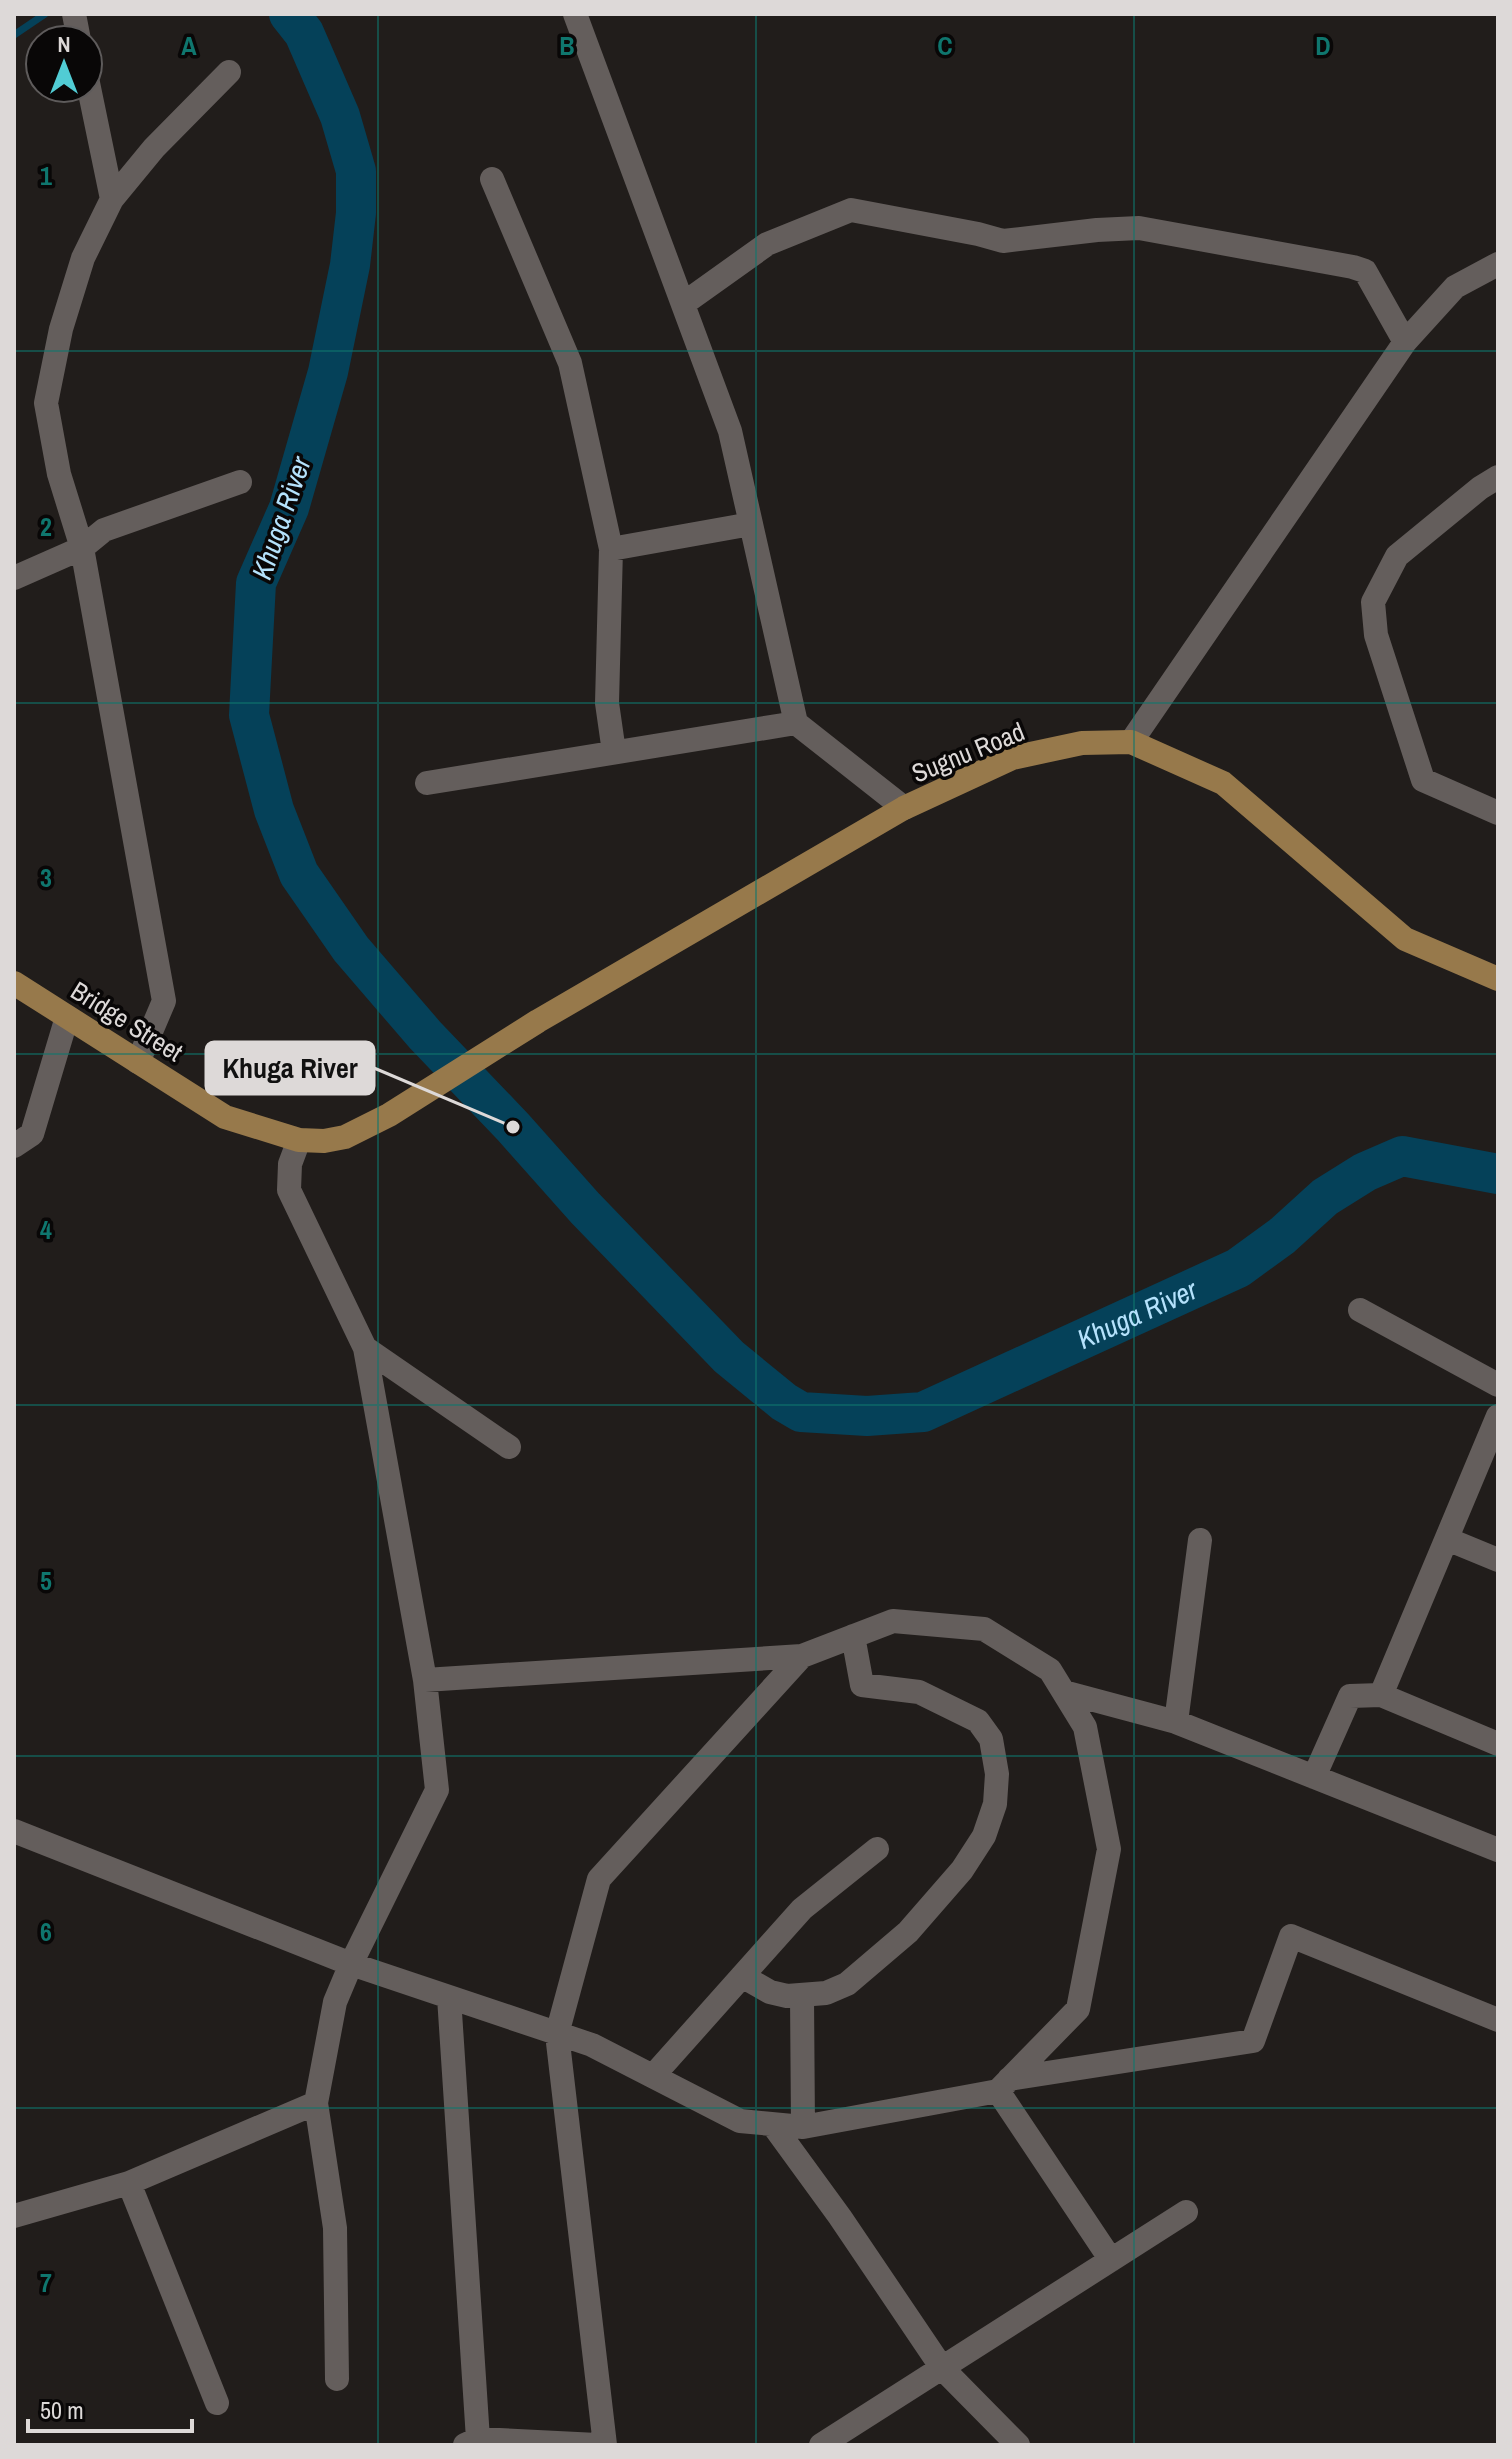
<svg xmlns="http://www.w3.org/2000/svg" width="1512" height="2459" font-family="'Archivo Narrow',sans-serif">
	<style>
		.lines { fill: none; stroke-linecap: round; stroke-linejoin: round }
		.stream { stroke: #054159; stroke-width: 7 }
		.river { stroke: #054159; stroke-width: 40 }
		.minor { stroke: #645e5c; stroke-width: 24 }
		.major { stroke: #97794b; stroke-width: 24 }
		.grid { fill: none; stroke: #0f766e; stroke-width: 2; stroke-opacity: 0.55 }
		.labels { text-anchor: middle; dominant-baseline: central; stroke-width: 7; stroke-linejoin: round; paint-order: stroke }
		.street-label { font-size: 26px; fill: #ddd9d8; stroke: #090707 }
		.water-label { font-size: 28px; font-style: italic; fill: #b5e2fc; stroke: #090707 }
		.grid-label { font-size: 26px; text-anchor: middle; font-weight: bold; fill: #0f766e; stroke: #090707; stroke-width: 7; stroke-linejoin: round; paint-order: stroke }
		.leader { fill: none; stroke: #ddd9d8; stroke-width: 3 }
		.callout-dot { fill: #ddd9d8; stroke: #090707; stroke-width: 3 }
		.callout { fill: #ddd9d8; stroke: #ddd9d8; stroke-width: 3 }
		.callout-label { font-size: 28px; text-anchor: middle; font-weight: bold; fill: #111 }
	</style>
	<rect width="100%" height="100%" fill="#211d1b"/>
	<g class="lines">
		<path class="stream" d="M14,35L45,14"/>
		<path class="river" id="s1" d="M289,14L304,33L340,116L356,171V213L350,265L328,372L289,508L256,583L249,715L274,810L299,874L351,949L425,1035L513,1127L585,1208L729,1357L784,1402L801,1412L867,1416L923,1412L1238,1268L1282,1236L1325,1197L1365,1172L1402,1156L1498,1174"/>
		<path class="minor" d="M74,14L79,40
			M575,14L730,431L796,723L904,808
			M88,83L112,199
			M492,179L570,363L611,549L607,703L614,752
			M683,304L767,244L851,210L978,234L1003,241L1097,230L1139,228L1353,267L1365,271L1405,342
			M1498,477L1480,488L1397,556L1373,602L1376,635L1423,780L1498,813
			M611,549L751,524
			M14,578L82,548L104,530L240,482
			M1131,742L1405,342L1455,287L1498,264
			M427,783L796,723
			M138,1062L164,1001L82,548L59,474L46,403L61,329L83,258L112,199L154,148L229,72
			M14,1146L32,1134L67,1017
			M1360,1310L1498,1385
			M365,1348L509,1447
			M1447,1539L1498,1560
			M1064,1692L1176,1722L1498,1850
			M1381,1695L1498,1744
			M1176,1722L1200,1540
			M1314,1777L1350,1696L1381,1695L1498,1416
			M14,1831L351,1964L592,2045L740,2121L803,2127L998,2091L1078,2009L1109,1849L1085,1727L1050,1670L984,1629L893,1621L802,1656L425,1680
			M742,1976L770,1992L787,1996L826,1993L847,1984L908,1932L962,1870L984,1836L995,1804L997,1774L991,1739L978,1721L919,1692L862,1685L853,1636
			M449,1997L478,2439
			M802,1997L803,2127
			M653,2076L802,1909L877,1849
			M1009,2079L1253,2041L1291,1936L1498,2020
			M998,2091L1111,2260
			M316,2103L335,2228L337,2379
			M773,2125L840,2217L942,2368L1018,2445
			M129,2183L217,2403
			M14,2216L129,2183L316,2103L335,2002L351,1964L437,1790L425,1680L365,1348L289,1190L290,1164L299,1140
			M465,2445L478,2439L597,2445
			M605,2445L557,2034L599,1879L802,1656
			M821,2445L1186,2212"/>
		<path class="major" d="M14,983L225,1117L299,1140L324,1141L345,1137L389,1115L538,1021L904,808L1012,758L1082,743L1131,742L1223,783L1405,939L1498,979"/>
	</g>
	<path class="grid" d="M378,14V2445M756,14V2445M1134,14V2445M14,351H1498M14,703H1498M14,1054H1498M14,1405H1498M14,1756H1498M14,2108H1498"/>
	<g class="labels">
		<g class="street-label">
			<text transform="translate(968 752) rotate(-22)">Sugnu Road</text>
			<text transform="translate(127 1021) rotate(32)">Bridge Street</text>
		</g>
		<g class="water-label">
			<text transform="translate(281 518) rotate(-71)">Khuga River</text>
			<text stroke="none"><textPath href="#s1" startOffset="1994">Khuga River</textPath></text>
		</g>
	</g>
	<g class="grid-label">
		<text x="189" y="55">A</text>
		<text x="567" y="55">B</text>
		<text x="945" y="55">C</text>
		<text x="1323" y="55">D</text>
		<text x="46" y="185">1</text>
		<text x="46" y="536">2</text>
		<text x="46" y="887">3</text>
		<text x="46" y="1239">4</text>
		<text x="46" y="1590">5</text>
		<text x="46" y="1941">6</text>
		<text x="46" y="2292">7</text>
	</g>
	<path class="leader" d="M513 1127L374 1068"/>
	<circle class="callout-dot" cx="513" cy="1127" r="8"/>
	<rect class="callout" x="206" y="1042" width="168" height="52" rx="8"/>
	<g class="callout-label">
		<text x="290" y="1078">Khuga River</text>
	</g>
	<rect width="1512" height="2459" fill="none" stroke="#ddd9d8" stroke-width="32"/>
	<g transform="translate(64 64)"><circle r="38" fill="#090707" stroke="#5e5b5b" stroke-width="2"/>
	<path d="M0-6L14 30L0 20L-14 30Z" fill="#51ccd4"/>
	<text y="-12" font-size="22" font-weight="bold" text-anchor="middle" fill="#ddd9d8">N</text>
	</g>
	<path d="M28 2419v12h164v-12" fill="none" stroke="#ddd9d8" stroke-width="4"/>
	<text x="40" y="2419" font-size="24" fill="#ddd9d8" stroke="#090707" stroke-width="6" paint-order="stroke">50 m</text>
</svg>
